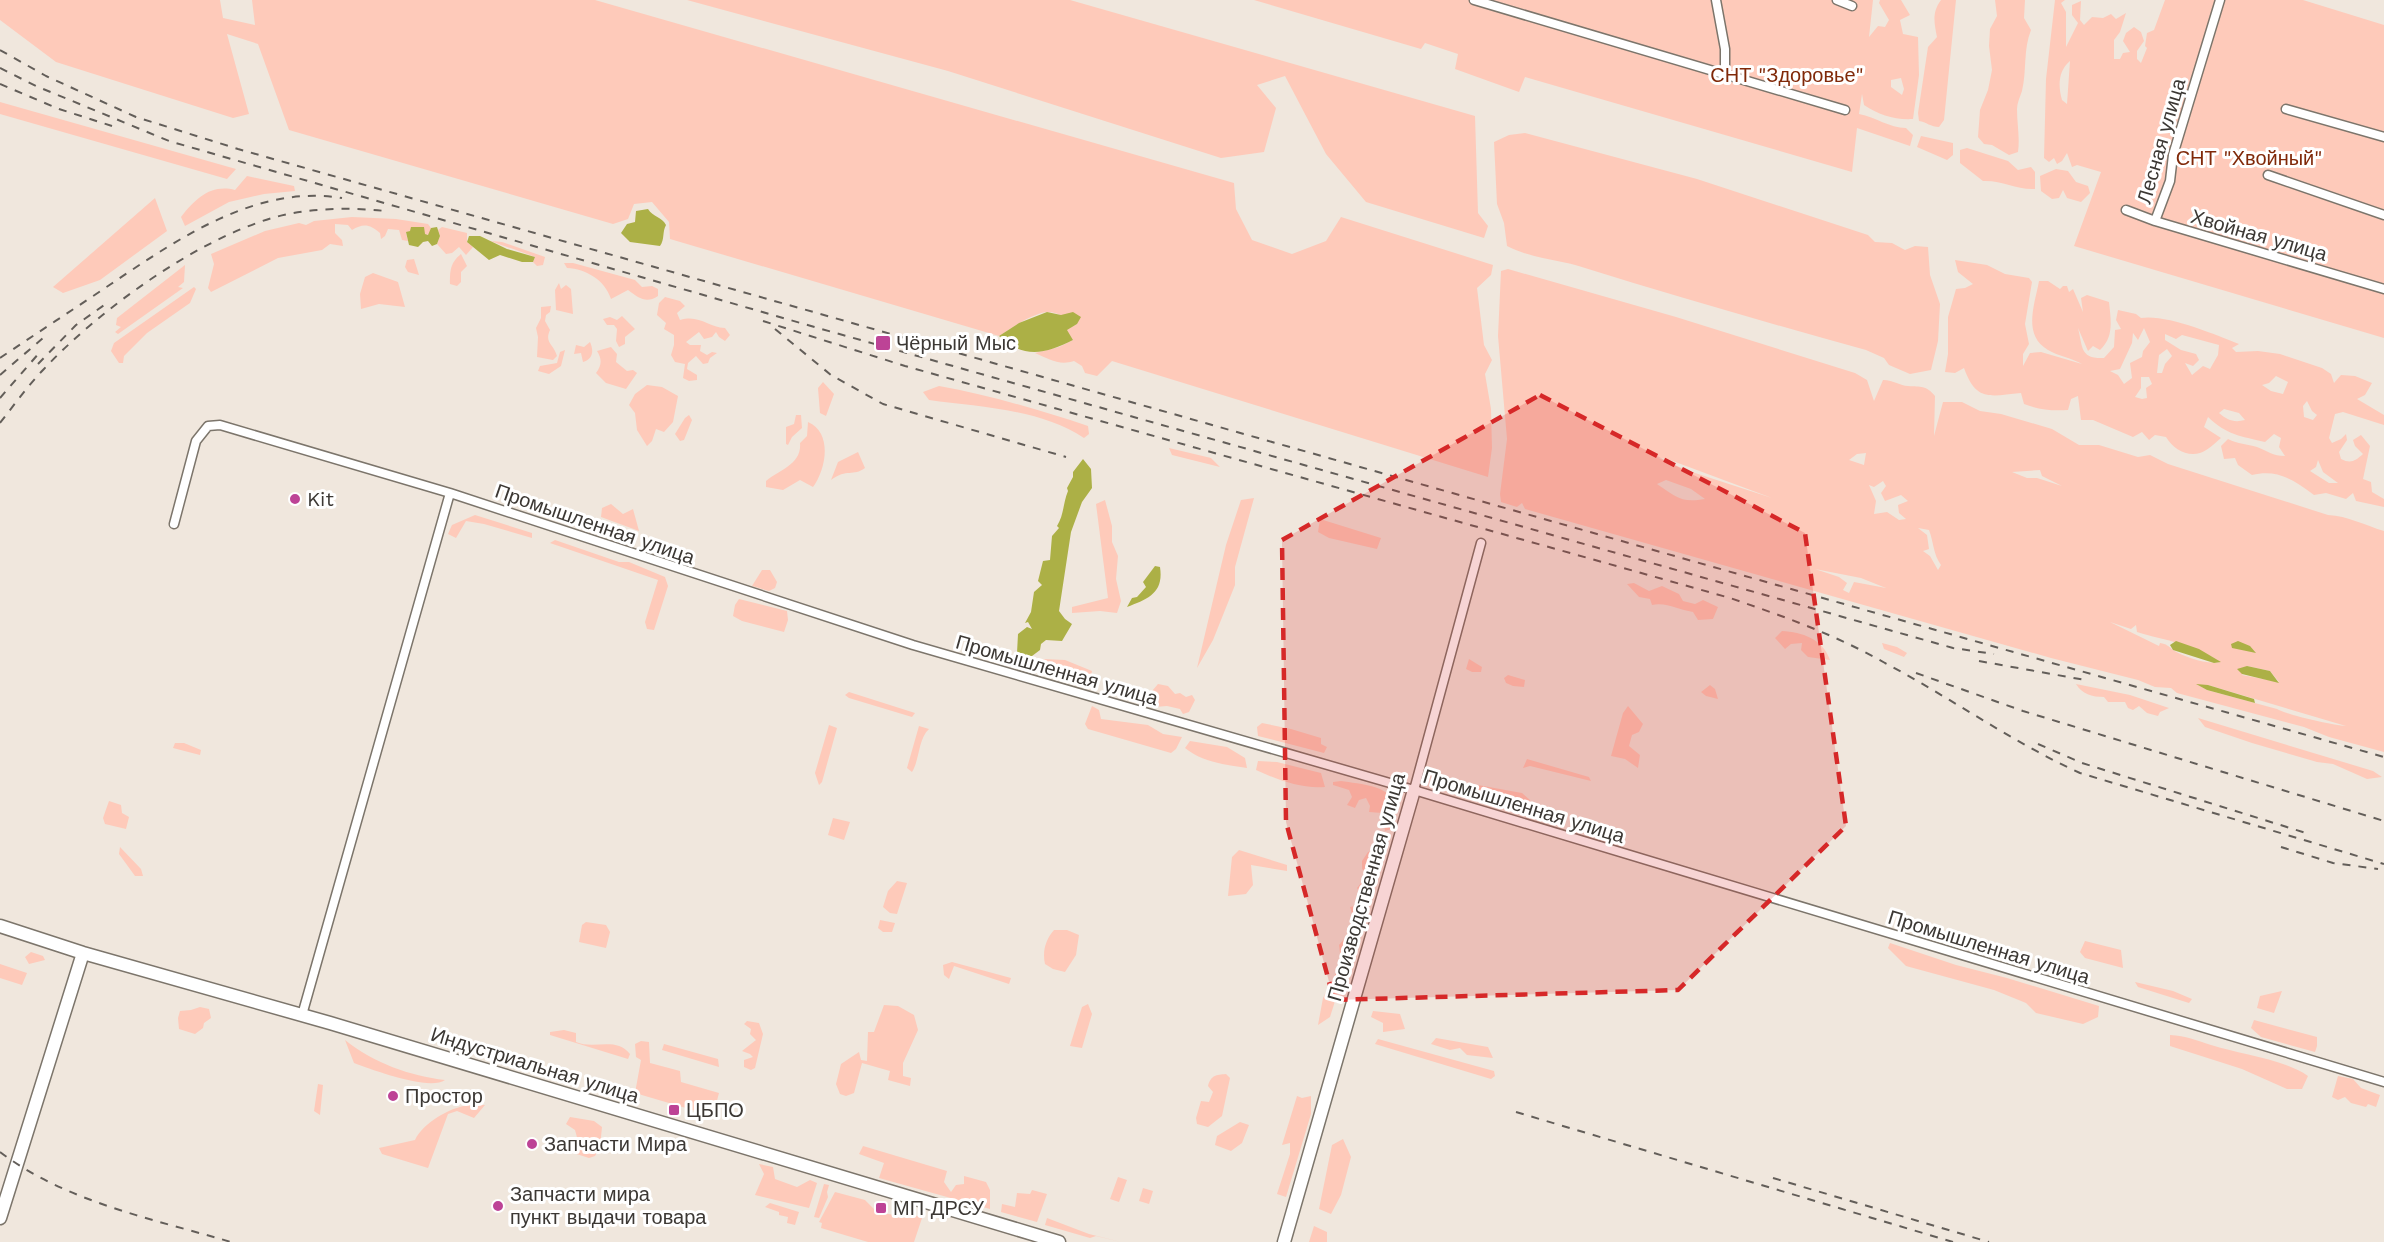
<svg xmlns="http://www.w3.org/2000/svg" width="2384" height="1242" font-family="'Work Sans',sans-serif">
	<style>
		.green { fill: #fecaba; fill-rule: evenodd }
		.water { fill: #acb046 }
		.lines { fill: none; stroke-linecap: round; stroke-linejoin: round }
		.street-casing { stroke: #7c756b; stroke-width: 11 }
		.secondary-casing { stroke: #7c756b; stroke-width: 15 }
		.street { stroke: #fff; stroke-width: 8 }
		.secondary { stroke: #fff; stroke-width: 12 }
		.rail { stroke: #635e59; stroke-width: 2; stroke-dasharray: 8 8; stroke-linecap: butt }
		.marked { fill: #d62828; fill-opacity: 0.2; stroke: #d62828; stroke-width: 4.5; stroke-dasharray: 12 8; stroke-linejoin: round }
		.poi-dot { fill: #bd4396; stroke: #fff; stroke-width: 2 }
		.labels { text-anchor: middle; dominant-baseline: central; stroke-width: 6; stroke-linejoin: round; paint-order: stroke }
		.park-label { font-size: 20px; fill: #802909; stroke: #fff }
		.street-label { font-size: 20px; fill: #3c3834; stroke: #fff }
		.poi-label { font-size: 20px; fill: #3c3834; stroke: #fff; text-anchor: start }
	</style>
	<rect width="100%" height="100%" fill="#f0e7dd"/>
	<path class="green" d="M0,0H220L223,18L255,25L252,0H595L1234,183L1236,209L1252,240L1292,254L1326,241L1341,217L1493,265L1491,275L1477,288L1484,345L1492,360L1485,374L1491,409L1492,448L1488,477L1112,361L1097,376L1085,373L1082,366L1074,361C1059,366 1049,359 1035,353L1059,347L1073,340L1066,330L1077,324C1068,319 1057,311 1046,312C1030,315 1013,327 999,336L670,239L669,222L652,202L634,204L628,219L613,224L289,130L258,44L227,34L249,114L233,118L56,62L0,20Z
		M687,0H1070L1475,116L1478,213L1488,226L1484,238L1366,202L1326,154L1285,76L1257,85L1276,108L1264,152L1221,158L948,71Z
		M1254,0H1873L1869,37L1878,26L1885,27L1889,20L1879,3L1880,0H1901L1910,15L1900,20L1903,34L1918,37L1919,75L1913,119C1894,120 1879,115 1864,105L1862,94L1859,114C1876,117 1889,128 1906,128L1913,135L1910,146L1857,128L1852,172L1525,77L1519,92L1455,69L1458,54L1425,43L1421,49ZM1901,78L1904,89L1902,95L1891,87V80Z
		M1941,0H1956L1944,120L1939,127C1931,127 1926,122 1919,121L1918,113L1928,47L1937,37C1934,22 1932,12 1941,0Z
		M1995,0H2025L2024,18L2031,30C2023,50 2027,70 2022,91C2020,97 2017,103 2017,109C2017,124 2020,137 2018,152L2009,155L1992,145L1984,144L1978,137L1980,110L1988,90L1992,70L1989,46L1990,29L1997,16Z
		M2055,0H2065L2061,3L2066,12V47L2078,23L2072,15V5L2081,1L2080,20L2084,25L2092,17L2103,18L2111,14L2116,19L2126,13L2120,32L2114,40V59H2120L2123,53L2130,52L2123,41L2126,33L2134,27L2141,32L2144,41L2137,51V59L2141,63L2147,48L2145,46L2147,33L2154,30L2165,0H2303L2384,25V338L2074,246L2101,172L2077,165L2072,167L2067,153L2062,161L2057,164L2054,158L2049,162L2044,158L2046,79ZM2070,61L2067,104L2062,100C2058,86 2058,71 2070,61Z
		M0,102L236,169L227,179L0,114Z
		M1525,133L1697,179L1868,235L1875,242L1892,243L1905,250L1915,246L1928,247L1930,275L1940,304L1938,341L1931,370L1910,374L1889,365L1884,358L1866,350C1772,324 1678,297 1585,268C1559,259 1532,259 1507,246L1504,223L1497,204L1494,142L1509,135Z
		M1921,136L1953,143V155L1947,160L1917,147Z
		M1967,148L2008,161L2018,170L2031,167L2035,172V189C2016,190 2002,180 1983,181L1960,163V150Z
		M2056,169L2068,171L2076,182L2088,186L2090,193L2081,202L2067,198L2063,190L2059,198L2052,199L2041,191L2040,176Z
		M247,176L294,186L295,191L264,194L229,202L185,226L181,217C196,198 211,184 235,190Z
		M155,198L167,231L100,280L63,293L53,287Z
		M352,217L396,219L428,224L431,228L429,235L410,231L406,233L408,241L402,240L399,230L388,229L385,236L381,239L380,233C370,224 363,223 352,230L348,225L335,224V233L342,240L343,246L330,244L322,250L278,258L211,292L208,288L214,264L211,254L265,231L299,223L306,225L314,221Z
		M442,227L467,233V242L473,247L466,255L459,247L452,253L446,254L437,244L440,236L438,230Z
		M491,241L502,242L545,257L543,265L537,266L533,262L535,257C520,251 506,247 491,241Z
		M461,254L467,266L461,272V282L457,286L450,284C450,271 450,263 461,254Z
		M414,259L419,275L408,272L405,267L407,260Z
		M1955,260L1987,265L2005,274L2029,278L2032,282L2025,324L2029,344L2023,354V366L2030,353L2041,352L2082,364C2072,358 2058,356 2048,350C2022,335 2035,304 2039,281H2048L2060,289L2063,286H2067L2069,292L2073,289L2083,312L2081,298L2087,295L2109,302C2111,321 2114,337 2100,350L2093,346L2088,351L2078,328C2083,348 2080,359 2104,358L2114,347L2115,330L2121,329L2116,320L2118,310L2136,314L2141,318C2166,314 2214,334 2239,344L2232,348L2236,352L2258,351L2280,354L2322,368L2331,374L2334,383L2341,375L2355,376L2372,383L2365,395L2357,399L2384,415V425L2343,412L2335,414L2329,438L2332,443L2341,439L2346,434L2347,440L2339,452L2341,459C2351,464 2355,461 2363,454L2355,446L2353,440L2361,435L2370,446L2363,479L2371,482L2372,492L2384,499V507L2356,501L2353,493L2346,499L2326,493L2314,495C2294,480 2278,469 2252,475L2238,465L2235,458L2224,459L2221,446L2228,439C2238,444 2247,444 2257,447C2267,451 2273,456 2285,456L2279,447L2281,438L2274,434L2265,442C2240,436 2227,435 2208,417L2204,427L2221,438C2215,443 2207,451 2200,453C2187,457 2173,449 2166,437L2155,435L2149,440L2142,432L2133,437L2093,420H2081L2078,396L2071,399L2068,410C2052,411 2040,410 2024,404L2021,393C1990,396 1976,402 1964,368L1955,373L1945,372L1948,354V317L1956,289L1965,288L1973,284L1958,272ZM2144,328L2150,342L2143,351L2142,357L2130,363L2132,378L2124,384L2118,375L2110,371L2120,369L2132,343L2133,333L2138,340ZM2165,334L2176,339L2182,335L2219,345L2218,355L2210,369L2203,366L2192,375L2185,363L2193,366L2199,360L2196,354L2181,350L2165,340ZM2167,349L2172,356L2165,364L2162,373H2157L2159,355ZM2276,376L2288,382L2283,394L2271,391L2262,385L2269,383ZM2141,377H2149L2152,384L2146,388L2147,398L2142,399L2135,397L2141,388ZM2307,401L2312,411L2317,415L2313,420L2304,417L2303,406ZM2224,409L2239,413L2245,420C2234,423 2227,420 2219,413ZM2318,460L2323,472L2338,483H2329L2310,471L2316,467Z
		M564,263H573L635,280L642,287L652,286L658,289V296C646,304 639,298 628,290L611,299C605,280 586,269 567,268Z
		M185,265L184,282L178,287L183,288L118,334L115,332L121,327L116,325L117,318Z
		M1508,269L1676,317L1855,373L1867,380L1874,401L1883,380C1894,380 1900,386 1908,386C1921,387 1926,385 1935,396L1934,436L1943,402H1962L1980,411L2001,414L2052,429L2079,445H2099L2138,457L2150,455L2168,464L2328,515C2348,516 2364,525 2384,531V752L2329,737L2304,727L2177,693L2171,688L2155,687L2138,680L2051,658L1525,509L1522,503L1517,507L1501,502L1500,494L1507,439L1498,336L1501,271ZM1866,453L1864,465L1849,460L1857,454ZM1656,457L1670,460L1772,498L1689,471ZM2040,470L2042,476L2062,486L2037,478H2027L2012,472ZM1666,480L1691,489L1705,499C1680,503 1677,497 1657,484ZM1883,481L1886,486L1881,493L1885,501L1901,495L1908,501L1898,505L1899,513L1906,519L1899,520L1887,512L1874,514L1876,501L1869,485L1874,487ZM1918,528L1929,530C1934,543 1933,554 1941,565L1938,570L1930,556L1923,551L1929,549L1927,535ZM1815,569L1861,578L1886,588L1854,582L1849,593L1843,590L1847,583L1839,577ZM2110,622L2131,629L2136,625L2137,632C2168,642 2191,642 2220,662C2207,665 2184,657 2173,650C2168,646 2167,644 2160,643L2159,646ZM2247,666L2270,671L2279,682L2242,675ZM2198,685H2208L2346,726C2333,725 2287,715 2277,709L2207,690Z
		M373,273L398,282L405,307L379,304L361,309L360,294L365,277Z
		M559,283L561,289L566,285L571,289L573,314L556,310L555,290Z
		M194,287L196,289L190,303L147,333L124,356L123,363H119L111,351L114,343Z
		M665,297L680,301L685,306L677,313L680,320C699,314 708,327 725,328L730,335L725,341L719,337L716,332L712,337L704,339L699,332L686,342L690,345H701L700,351L707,355L712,352L717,353L710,358L708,363L703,364L696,356L688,363L687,369L697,375V380L689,381L683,378L685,364L675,362L671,355L674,345V335L664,329L666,323L657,315L659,303Z
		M551,306L550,312L546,315L545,321L550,330C544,343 554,344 557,356L553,360L537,357L538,337L536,328L541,318V307Z
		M622,316L635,329L625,337V344L619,347L616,341L617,329L614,325H607L603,319L610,317L617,320Z
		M590,342C594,351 593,359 583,362L581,353L574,354L576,345L584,347Z
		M611,347L617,354L616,362L627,371L633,370L637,373L626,389L606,383L596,373C602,365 602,359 597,351Z
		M565,350L561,366L549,374L538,371L540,366L557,363L560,352Z
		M823,382L834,394L826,416L820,413L818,388Z
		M647,385L662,387L678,396L673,422L664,432L656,429L652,441L647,446L637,430L635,413L629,405L635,394Z
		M939,386C989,395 1040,410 1088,426L1089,434L1084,438C1041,409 980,407 929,400L923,392Z
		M689,415L692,420L684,440L680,441L675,434L685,418Z
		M796,415H801L802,428L792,437L788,445L786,444V427L794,424Z
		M808,422C833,433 826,469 813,487L800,480L783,490L766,487V481C780,470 802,464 800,443L807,436Z
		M1169,448L1211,458L1220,467L1172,455Z
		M858,452L865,468C853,477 847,468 831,480L838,462Z
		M1254,498L1235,567V585L1213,640L1197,668L1226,545L1241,500Z
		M1105,500L1112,526V542L1118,556L1116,579L1121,601L1117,613L1100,611L1072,613V607L1108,598L1096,504Z
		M611,504L623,514L633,509L639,531L601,517L602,508Z
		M475,515L532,533V538L484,524L466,521L456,538L448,534L452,525Z
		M1320,519L1381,538L1377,549L1329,538L1318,532Z
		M555,540L619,562H629L665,577L668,586L654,630L647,629L645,622L658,580L550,543Z
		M762,570H770L777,582L775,588L769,591L752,586Z
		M1634,583L1649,591L1662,586L1679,594L1683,601L1695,604L1703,600L1718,607L1713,619L1698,620L1693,612C1678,610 1667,602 1652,605L1650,599L1639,597L1627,584Z
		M739,599L787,611L788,620L784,632L742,621L733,616L735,605Z
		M1782,631C1802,632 1823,639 1830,660L1808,657L1801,650L1802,643L1791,644L1785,649L1775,638Z
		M1882,643L1897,647L1907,653L1904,657L1884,649Z
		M1043,659L1065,660L1092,671L1089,684L1021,663H1036Z
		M1469,659L1482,667L1481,672H1472L1466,669Z
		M1508,675L1525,680L1524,687L1513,686L1506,683L1504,678Z
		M1158,684L1168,686L1175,694L1180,693L1186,697L1192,695L1195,700L1189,712L1183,714L1180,709L1167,706L1155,707L1142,695L1152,691Z
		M2076,684L2130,695L2169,708L2160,712L2158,716L2147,713L2139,706L2133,710L2128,708L2125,702H2108L2104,697C2092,697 2082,694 2076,684Z
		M1710,685L1715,689L1718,699L1706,696L1701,692Z
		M849,692L915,713L912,717L849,698L845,695Z
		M1092,706L1099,710L1101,719L1148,725L1163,734L1182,737L1176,749L1171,753L1088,729L1085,724Z
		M1628,706L1643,724L1639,732L1632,735L1629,746L1640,755L1638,768L1625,759L1611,756L1623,713Z
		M2198,718L2373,771L2382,777L2367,779L2333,764L2317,762L2252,743L2205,727Z
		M1262,723L1291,729L1321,738V744L1327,747L1324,753L1258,736L1257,727Z
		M829,725L837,728L822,782L819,785L815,773Z
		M919,726L929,729C918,739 920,759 912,772L907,768Z
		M1190,741L1227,747L1245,758L1247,768C1226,765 1202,762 1185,748Z
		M175,743H184L201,750L200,755L173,748Z
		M1527,759L1589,777L1591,781L1530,766L1523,768Z
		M1258,761L1277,762L1321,773L1325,787C1301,789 1278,780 1256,770Z
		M1341,781C1359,784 1396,785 1396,810C1396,816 1393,823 1391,829L1385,831L1382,813L1369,812L1370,806L1366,798L1359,800L1355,808L1347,805L1352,797L1349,790L1333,785V782Z
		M1478,785L1522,793L1530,800L1527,810L1493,803L1487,792L1476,797L1475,791Z
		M109,801L121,805L122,813L129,817L126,829L105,824L103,818Z
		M833,818L850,822L844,840L828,835Z
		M120,847L141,869L143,876H135L119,854Z
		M1239,850L1287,865V871L1251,865L1253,885L1246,894L1228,896L1232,857Z
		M1377,850C1383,861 1379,868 1373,878L1362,869V861L1368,852Z
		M897,881L907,883L897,914L890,913L883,907L888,891Z
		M1361,883L1372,885C1373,893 1372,898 1365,903L1357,888Z
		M1360,905C1372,918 1358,947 1347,958L1340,953L1339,945C1350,933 1356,923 1350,907Z
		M880,920L895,923L892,932H883L878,928Z
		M586,922L606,925L610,932L606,948L579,942L582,925Z
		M1930,929L1991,947L1986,952L1930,935Z
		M1054,930H1067L1079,935L1076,955L1065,972L1053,969L1045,964C1042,951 1046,939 1054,930Z
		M2085,941L2121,950L2123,968L2085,958L2080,952Z
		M1890,943L1956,965L2007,978L2099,1006L2098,1017L2083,1024L2036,1013L2026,1003L1994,990L1906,966L1888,948Z
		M31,952L43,956L45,960L29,964L25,957Z
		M952,962L1011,978L1009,984L954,966L949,979L944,975L943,965Z
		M0,964L27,973L22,985L0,978Z
		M1337,971L1342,979L1330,1017L1318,1025L1323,998Z
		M2135,982L2173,991L2192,999L2189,1003L2138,987Z
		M2282,991L2274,1013L2257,1008L2260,996Z
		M1088,1004L1092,1014L1082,1048L1070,1046L1082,1007Z
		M884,1005L898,1006L914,1015L918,1030L903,1063V1076L911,1078L910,1086L888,1080L890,1071L862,1063L854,1093L846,1096L840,1094L836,1084L841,1064L859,1052L861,1060L867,1061L868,1032H874Z
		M200,1007L209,1009L211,1018L204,1023L203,1028L195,1034L179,1029L178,1018L180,1011L191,1010Z
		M1373,1011L1400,1014L1405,1029L1383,1032V1023L1371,1017Z
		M2254,1020L2317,1037V1046L2315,1052L2261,1037L2251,1028Z
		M747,1021L759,1023L763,1034L755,1068L751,1070L744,1067V1060L753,1057L750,1054L742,1051L756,1040L750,1034L751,1029L744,1024Z
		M564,1030L576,1033V1042C594,1050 616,1036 630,1054L628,1059L550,1035V1032Z
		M2170,1035C2186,1036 2196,1040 2211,1045C2239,1054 2284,1059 2308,1076L2302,1089H2287L2242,1069L2170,1046Z
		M1436,1038L1488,1047L1493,1058L1467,1055L1460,1048L1450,1050L1431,1044Z
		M1378,1039L1494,1071L1495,1076L1491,1079L1375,1044Z
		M345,1040C374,1063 410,1076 445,1080C429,1091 373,1070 354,1063Z
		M641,1041L649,1042L650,1063L680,1071L681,1082L719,1093L713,1116L635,1093L641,1060L636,1057L635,1044Z
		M664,1044L718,1059L719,1067L662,1050Z
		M1226,1074L1230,1078L1222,1116L1208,1127L1197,1124L1196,1118L1201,1101L1209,1102L1213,1092L1208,1086C1211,1075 1216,1075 1226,1074Z
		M2338,1076L2353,1079L2361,1088L2380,1095L2376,1107L2368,1104L2366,1107L2351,1103L2345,1097L2338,1100L2332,1097Z
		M318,1084L323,1085L320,1115L314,1111Z
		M1297,1096L1302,1098L1311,1096V1114L1286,1197L1277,1194L1290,1154V1143L1282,1145Z
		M468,1105H485L474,1118L457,1111L448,1114L428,1168L382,1154L379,1148L415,1140C423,1123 449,1108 468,1105Z
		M570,1117L594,1121L602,1127L600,1147L595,1156L589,1158L567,1151L574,1148L578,1141L575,1130L566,1124Z
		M1240,1122L1249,1125L1242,1143L1231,1151L1215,1145L1217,1136Z
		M1343,1139L1351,1157L1341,1195L1331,1214L1319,1209L1332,1145Z
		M863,1146L947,1171L944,1182L951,1192L956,1185L964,1184V1176L986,1182L990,1190V1209L879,1178L884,1163L859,1154Z
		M759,1164L773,1167L775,1179L797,1187L810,1180L817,1183L809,1208L755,1195L764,1174Z
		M1118,1177L1127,1180L1119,1202L1110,1199Z
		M824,1184L829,1185L827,1192L828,1197L819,1218L814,1217Z
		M1143,1188L1153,1191L1149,1204L1139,1201Z
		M1032,1190L1047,1194L1037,1222L1001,1212L1002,1204L1015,1207L1017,1193L1030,1194Z
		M835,1192L865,1200L877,1212L906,1217L914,1215L922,1218L914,1242H868L821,1228L822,1223L819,1222Z
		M770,1203L799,1212L795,1225L787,1223L788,1217L779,1215V1212L765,1207Z
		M1047,1218L1089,1234L1121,1242L1096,1236L1090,1238L1045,1225Z
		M1314,1226L1327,1232V1242H1309Z"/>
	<path class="water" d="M648,209C653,217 662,217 666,225C662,232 665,239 660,246L630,242L621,233L627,224L635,222L636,211Z
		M411,227H424L425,234L428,235L431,228L437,227L440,236L437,244L432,246L428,241L423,242L418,247L409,245L406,232L410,231Z
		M469,236H480L507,249L535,257L533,262H522L500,255L489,260L467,242Z
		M1047,312L1061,315L1073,312L1081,317L1077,324L1067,330L1073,340C1046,354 1023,359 999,336L1019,323Z
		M1083,459L1091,469L1092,488L1082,502L1071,532L1059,611L1065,619L1072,624L1062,641L1046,640L1041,644L1040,650L1032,656L1020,657L1017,653L1018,634L1027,627L1032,629L1028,622L1025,623L1031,612L1034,592L1042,585L1038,581L1043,561L1050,560L1052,536L1059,528L1057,526C1064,515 1063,503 1068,491L1067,488L1073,477V472Z
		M1155,566L1160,567C1164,593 1148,599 1127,607L1132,598L1137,597L1146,587L1143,582Z
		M2176,641L2199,649L2221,662L2214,663L2173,650L2170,645Z
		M2238,641L2250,646L2256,653L2232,648L2231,644Z
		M2247,666L2270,671L2279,683L2242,674L2237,669Z
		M2196,684L2208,685L2254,699L2255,703L2207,690Z"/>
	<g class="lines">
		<defs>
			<path id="street" d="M1474,0L1845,110
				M1716,0L1725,49V76
				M1837,0L1852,6
				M2286,109L2384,137
				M2268,175L2384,215
				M2126,210L2155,221L2384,289
				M2155,221L2170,181L2173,155L2220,0
				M174,524L196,441L208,426L220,425L450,493L913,645L1414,790L2384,1082
				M1414,790L1481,543
				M302,1015L450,493"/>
			<path id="secondary" d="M0,926L83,953L330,1023L1059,1242
				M0,1218L83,953
				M1284,1242L1414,790"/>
		</defs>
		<use href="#street" class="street-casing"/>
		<use href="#secondary" class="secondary-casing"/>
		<use href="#street" class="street"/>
		<use href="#secondary" class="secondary"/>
		<path class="rail" d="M0,50L46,76L136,117L238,149L2384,757
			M0,68L36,86L169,141L811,326L1953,648L1994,654
			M0,84L59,109L112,126
			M763,321L905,366L1730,598C1783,616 1836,635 1885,663C1951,698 2012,742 2080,773L2384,864
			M775,329L831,375L883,404L1066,457
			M0,358C37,333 74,309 111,284C178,239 256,184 342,198
			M38,364L76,325L107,303
			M0,375L43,338
			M0,398L40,352
			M0,423C14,405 27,387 43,370C98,311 194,241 272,218C307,208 349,207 385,211
			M1979,661L2085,680
			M1916,673L2023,711L2384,821
			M2038,744L2082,763L2306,833
			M2281,847L2333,863L2378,869
			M1516,1112L1953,1242
			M0,1152C66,1202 153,1219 231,1242
			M1773,1178L1989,1242"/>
	</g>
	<path class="marked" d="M1540,395L1805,533L1846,826L1678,990L1334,1000L1286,822L1282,540Z"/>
	<g class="poi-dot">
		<rect x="875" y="335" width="16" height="16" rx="3"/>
		<circle cx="295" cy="499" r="6"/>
		<circle cx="393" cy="1096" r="6"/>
		<rect x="668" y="1104" width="12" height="12" rx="3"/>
		<circle cx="532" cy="1144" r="6"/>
		<circle cx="498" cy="1206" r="6"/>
		<rect x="875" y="1202" width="12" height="12" rx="3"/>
	</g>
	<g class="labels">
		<g class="park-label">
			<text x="1787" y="75">СНТ "Здоровье"</text>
			<text x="2249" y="158">СНТ "Хвойный"</text>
		</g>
		<g class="street-label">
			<text transform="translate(2161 141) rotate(-74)">Лесная улица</text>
			<text transform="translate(2259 235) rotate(16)">Хвойная улица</text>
			<text transform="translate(595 524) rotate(19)">Промышленная улица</text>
			<text transform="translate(1057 670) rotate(16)">Промышленная улица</text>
			<text transform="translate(1524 806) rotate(17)">Промышленная улица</text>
			<text transform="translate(1366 887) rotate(-74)">Производственная улица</text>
			<text transform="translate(1989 947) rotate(17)">Промышленная улица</text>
			<text transform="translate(535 1065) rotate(17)">Индустриальная улица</text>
		</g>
		<g class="poi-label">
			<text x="896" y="343">Чёрный Мыс</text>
			<text x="307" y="499">Kit</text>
			<text x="405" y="1096">Простор</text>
			<text x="686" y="1110">ЦБПО</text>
			<text x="544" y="1144">Запчасти Мира</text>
			<text x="510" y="1194">Запчасти мира<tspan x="510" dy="23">пункт выдачи товара</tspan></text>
			<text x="893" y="1208">МП ДРСУ</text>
		</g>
	</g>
</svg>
